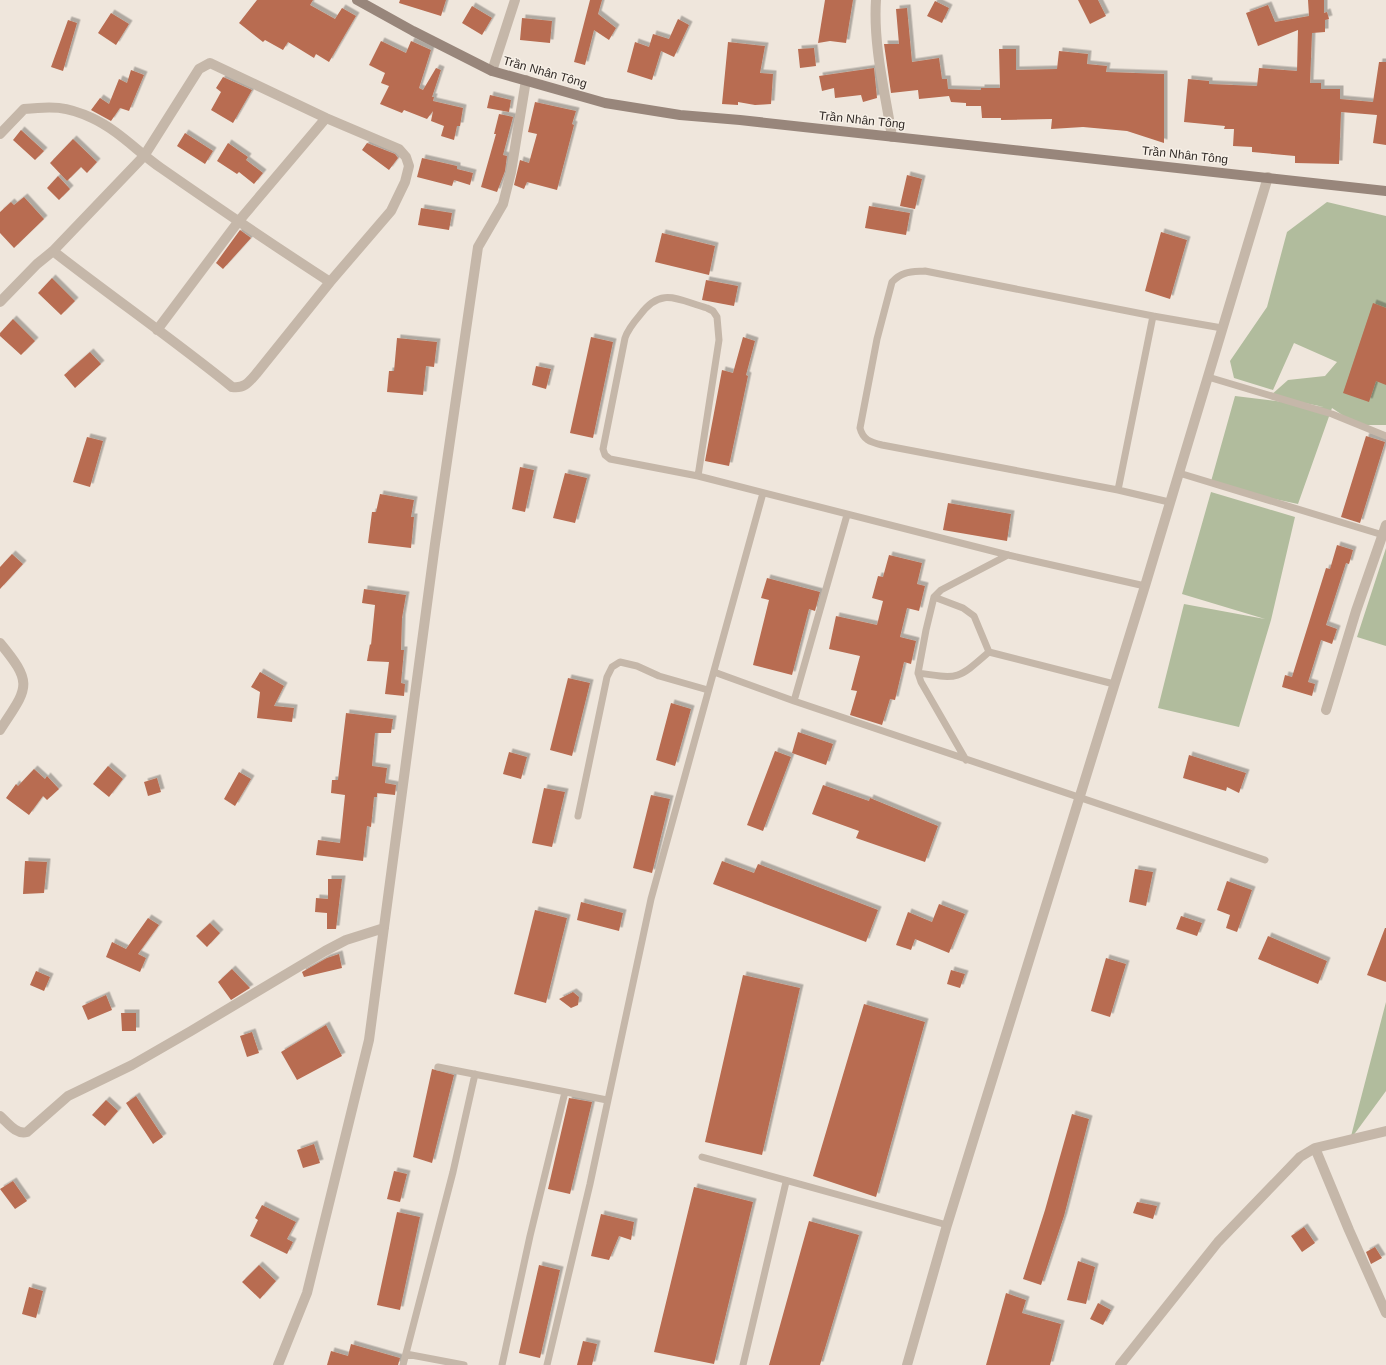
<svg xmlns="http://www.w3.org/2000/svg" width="1386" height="1365" font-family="Arial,sans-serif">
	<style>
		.green { fill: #b1bc9d }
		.building { fill: #b86c51; filter: url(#shadow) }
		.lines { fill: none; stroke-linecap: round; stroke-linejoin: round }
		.lane { stroke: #c5b7a9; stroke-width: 7 }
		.street { stroke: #c5b7a9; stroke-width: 10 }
		.secondary { stroke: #98867b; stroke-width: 10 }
		.labels { text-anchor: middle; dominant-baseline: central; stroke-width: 3; stroke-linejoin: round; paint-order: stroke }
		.street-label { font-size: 12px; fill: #332c28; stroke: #f7f0e7 }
	</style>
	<defs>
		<filter id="shadow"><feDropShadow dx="3.5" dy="-3.5" stdDeviation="0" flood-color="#0004"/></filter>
	</defs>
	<rect width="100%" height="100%" fill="#efe6dc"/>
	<path class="green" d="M1327,202L1386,216V425H1357L1332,408L1298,504L1210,485L1235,396L1324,407L1270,396L1288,380L1325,376L1337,362L1294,343L1273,390L1234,378L1230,361L1267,307L1287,232Z
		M1211,492L1295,517L1271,620L1239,727L1158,708L1184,604L1265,619L1182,594Z
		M1386,548V646L1357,637Z
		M1386,1002V1091L1350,1140Z"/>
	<path class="building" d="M257,0H313L310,5L335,19L342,8L356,16L329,62L316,54L314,58L288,42L283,50L265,40L263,42L239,23Z
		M400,0H446L441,16L399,3Z
		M590,0H602L598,14L616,28L609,40L594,30L585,65L574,62Z
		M825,0H853L846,43L830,41L818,43Z
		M1078,0H1098L1106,16L1090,24Z
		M1308,0H1324V13L1327,12L1329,19L1325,20V32L1312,33L1310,83H1321V89H1340V99L1373,102L1379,62H1386V145L1373,143L1377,115L1341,112L1339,164L1295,163V156L1252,152V147L1233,146L1234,129H1224L1225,126L1184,122L1188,79L1209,81V84L1257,86L1259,68L1297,71L1298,30L1258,46L1246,13L1268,5L1275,22L1309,16Z
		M935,1L949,8L942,23L927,16Z
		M472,6L492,18L482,35L462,23Z
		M907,8L912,62L939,58L942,79H947L948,89L981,90V88H1000L999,49H1016V70L1057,69L1059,51L1088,54L1087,64L1107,66L1106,72L1164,74V143L1127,131L1083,127L1051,129L1052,119L1001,120V118H982L981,106H966V103L951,102L949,96L919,99L918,90L891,93L884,44H899L896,9Z
		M111,13L129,24L116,45L98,33Z
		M522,18L552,21L550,43L520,40Z
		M678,19L689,25L674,57L661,51L652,80L627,72L635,42L649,47L653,34L669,39Z
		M68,20L77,23L63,71L51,67Z
		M381,41L406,53L411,41L431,50L419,88L423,90L436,68L441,70L432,97H434L433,101L463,108L460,126H457L454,140L441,136L444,126L431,121L433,111L427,119L404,110L402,113L380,104L389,86L381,83L385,73L369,65Z
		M728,42L765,46L760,73L773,74L771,104L755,105L738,102V105L722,104Z
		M814,48L816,66L800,68L798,49Z
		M874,68L877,98L863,102L861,95L835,98L834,88L822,91L819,76Z
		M131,70L144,75L129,111L120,108L111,121L91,110L100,98L109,104L119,79L127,83Z
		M223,77L252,90L233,123L211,110L221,92L216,88Z
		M490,95L511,100L509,112L487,108Z
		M535,102L576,111L572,124L574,125L557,190L527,182L524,189L514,185L520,160L529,163L537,134L528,132Z
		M499,114L513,117L503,155L507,156L505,171L497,192L481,187L496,134H494Z
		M21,130L44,151L35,160L13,140Z
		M185,133L213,151L205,164L177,146Z
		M73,139L97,162L87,173L81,167L67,181L50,163Z
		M228,143L248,157L246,160L263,173L254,184L239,172L237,174L217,161Z
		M367,143L395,154L398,158L389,170L362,150Z
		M422,158L457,166V169L473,173L470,185L454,180L452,186L417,177Z
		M907,175L922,179L915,209L900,206Z
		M58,176L70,189L59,200L47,188Z
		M24,197L44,219L14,248L0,233V212L11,202L14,205Z
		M869,206L910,213L906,235L865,228Z
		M421,208L452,213L449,230L418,225Z
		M240,230L251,238L223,269L216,263Z
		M1161,232L1187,240L1170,299L1145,291Z
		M662,233L715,246L709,275L655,262Z
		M52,278L75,301L61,315L38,293Z
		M706,280L738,286L734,306L702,300Z
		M1373,303L1386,308V385L1376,381L1369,402L1343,393Z
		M13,319L35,341L21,355L0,336V333Z
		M591,337L613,342L593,438L570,433Z
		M743,337L755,341L746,375L748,376L729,466L705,461L722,370L733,373Z
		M397,338L437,342L434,367L426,366L423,395L387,392L389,371H394Z
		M90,352L101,364L75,388L64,375Z
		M536,366L551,369L546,389L532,385Z
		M1366,436L1385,442L1360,523L1341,517Z
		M87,437L103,441L90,487L73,482Z
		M520,467L534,470L525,512L512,509Z
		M565,473L587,478L575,523L553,518Z
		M380,494L414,500L411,517H414L411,548L368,543L372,512H376Z
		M948,503L1011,514L1007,541L943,530Z
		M1337,545L1353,550L1349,564L1346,563L1326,625L1337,629L1332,644L1321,640L1308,682L1315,684L1312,696L1282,687L1285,675L1292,677L1326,568L1330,569Z
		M12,554L23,564L0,589V567Z
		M889,555L922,563L917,584L925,586L919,611L907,608L900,637L916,641L911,664L904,662L895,700L890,699L882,725L850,715L857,691L851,690L860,656L829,649L836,616L877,625L883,601L872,598L878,576L883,577Z
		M767,578L820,592L815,611L809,609L792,675L753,665L769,600L761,598Z
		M364,589L406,595L402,618L401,650H404L401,683L405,684L404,696L385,694L389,662L367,661L370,644L371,645L375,605L362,603Z
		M260,672L284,686L274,706L294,708L292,722L257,718L260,692L251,687Z
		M568,678L590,683L572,756L550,750Z
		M671,703L691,709L675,766L656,760Z
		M346,713L393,719L391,733H375L372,766L387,768L385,783L396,785L395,795L377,793V797H374L371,827L367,826L363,861L316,855L318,840L340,843L345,795L331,793L332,780H338Z
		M798,732L833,744L826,765L792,753Z
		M775,751L791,757L763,831L747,825Z
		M509,752L527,757L521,779L503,774Z
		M1189,755L1246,773L1239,793L1227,787L1226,791L1183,778Z
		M108,766L123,779L109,797L93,784Z
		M34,769L45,779L47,776L59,789L47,800L43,796L29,815L6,798L16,784L18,786Z
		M239,772L251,779L235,806L224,799Z
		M157,778L161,792L148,796L144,782Z
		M823,785L869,801L870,798L938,826L925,862L856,838L859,831L812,814Z
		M544,788L565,792L552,847L532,843Z
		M651,795L670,799L652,873L633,868Z
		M25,861L47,862L44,893L23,894Z
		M722,861L754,873L758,864L878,910L866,942L713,884Z
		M1135,869L1153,872L1146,906L1129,902Z
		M328,879H342L336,929H327V913L315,912L316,898L328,899Z
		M1227,881L1252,890L1237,932L1226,928L1230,915L1217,910Z
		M581,902L623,913L619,931L577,920Z
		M939,904L965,914L949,953L915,939L911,950L896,945L908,912L932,922Z
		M535,910L567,918L546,1003L514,994Z
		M1181,916L1202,923L1197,936L1176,929Z
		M148,918L159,925L138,954L146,958L140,972L106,957L112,942L126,949Z
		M210,923L220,933L207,947L196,936Z
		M1385,928H1386V982L1367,975Z
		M1268,936L1327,961L1318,984L1258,959Z
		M339,954L342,968L304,977L302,972L327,958Z
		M1106,958L1126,964L1110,1017L1091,1011Z
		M232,969L250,988L231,1000L218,982Z
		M951,970L965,974L960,988L947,984Z
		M36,971L50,977L44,991L30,985Z
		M743,975L800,988L762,1155L705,1142Z
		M573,992L579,997L578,1005L571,1008L559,999Z
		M106,995L112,1010L88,1020L82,1006Z
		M864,1004L925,1022L876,1197L813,1176Z
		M121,1013H136V1031H122Z
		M326,1025L342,1056L297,1080L281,1052Z
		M252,1032L259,1053L247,1057L240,1036Z
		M432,1069L454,1075L432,1163L413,1157Z
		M136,1096L163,1137L153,1144L126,1103Z
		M569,1098L592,1102L570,1194L548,1189Z
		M106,1100L118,1111L105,1126L92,1115Z
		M1072,1114L1089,1119L1064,1216L1041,1285L1023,1279L1045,1210Z
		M314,1144L320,1163L303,1168L297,1150Z
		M394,1171L407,1174L400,1202L387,1199Z
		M13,1181L27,1201L15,1209L0,1189Z
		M694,1187L753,1202L714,1364L654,1352Z
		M1137,1202L1157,1206L1153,1219L1133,1213Z
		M262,1205L296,1222L287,1239L293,1242L287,1254L250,1236L258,1220L255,1218Z
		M397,1212L420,1217L400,1310L377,1305Z
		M601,1214L634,1222L631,1240L619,1236L609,1260L591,1256Z
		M809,1221L859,1235L820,1365H769Z
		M1304,1227L1315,1243L1302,1252L1291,1236Z
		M1375,1247L1382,1258L1371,1264L1366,1252Z
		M1078,1261L1095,1267L1086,1304L1067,1300Z
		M259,1265L276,1281L260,1299L242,1282Z
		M539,1265L560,1270L540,1358L519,1353Z
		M29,1287L43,1291L36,1318L22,1314Z
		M1006,1293L1026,1300L1022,1313L1061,1324L1050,1365H986Z
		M1098,1303L1111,1310L1103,1325L1090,1319Z
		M583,1341L597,1344L592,1365H577Z
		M351,1344L400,1358L398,1365H327L331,1351L348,1356Z"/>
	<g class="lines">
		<path class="lane" d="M1208,377L1332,414L1386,436
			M1179,473L1383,535
			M698,476L719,340L717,317L713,311L707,308C678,300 661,286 640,315C634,322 628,329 625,338L603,449L605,455L610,459L698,476L1008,555L1145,586
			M1118,490L1153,316
			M1169,502L1118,490L882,445C870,442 863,440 860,428L877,339L892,282C902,271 911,272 925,271L1153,316L1222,328
			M934,597L963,608L974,616L989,652
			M989,652L1114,684
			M714,672L794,701L1265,860
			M918,673C959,679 957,680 989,652
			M794,701L847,515
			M966,760L921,682L918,673L926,630L934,597L941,590L1008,555
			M578,816L607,677L612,667L620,662L637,666L659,676L708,690
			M438,1067L607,1100
			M702,1157L947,1225
			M406,1354L464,1365
			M403,1365L453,1172L475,1074
			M502,1365L530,1236L565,1092
			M547,1365L590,1184L651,899L763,493
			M743,1365L786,1182"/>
		<path class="street" d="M876,0C873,45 885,92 892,137
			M492,71L515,0
			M0,134L24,109C52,106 66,106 92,118C118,130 138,152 161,168C217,207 273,245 330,282
			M0,302L37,264L53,251L144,156L199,69L210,63L326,118L399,149L406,157L409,166L405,182L391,211L330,282L256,374C249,382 244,389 232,387C174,340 112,297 53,251
			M157,330L238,222L326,118
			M0,643C35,685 27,688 0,730
			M1326,710L1356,611L1386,525
			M0,1116C8,1123 16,1135 27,1132L68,1096L132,1065L191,1031L325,951L346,940L384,928
			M1315,1148L1349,1230L1386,1313
			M278,1365L307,1293L369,1040L435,544L478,247L503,204L511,172L526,80
			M907,1365L947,1225L1145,586L1268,177
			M1120,1365L1218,1242L1300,1157L1315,1148L1386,1131"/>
		<path class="secondary" d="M357,0L413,31L492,71L605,103L680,115L740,120L1386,191"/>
	</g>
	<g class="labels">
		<g class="street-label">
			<text transform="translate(545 72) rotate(16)">Trần Nhân Tông</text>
			<text transform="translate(862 120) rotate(6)">Trần Nhân Tông</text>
			<text transform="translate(1185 155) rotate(6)">Trần Nhân Tông</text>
		</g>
	</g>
</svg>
